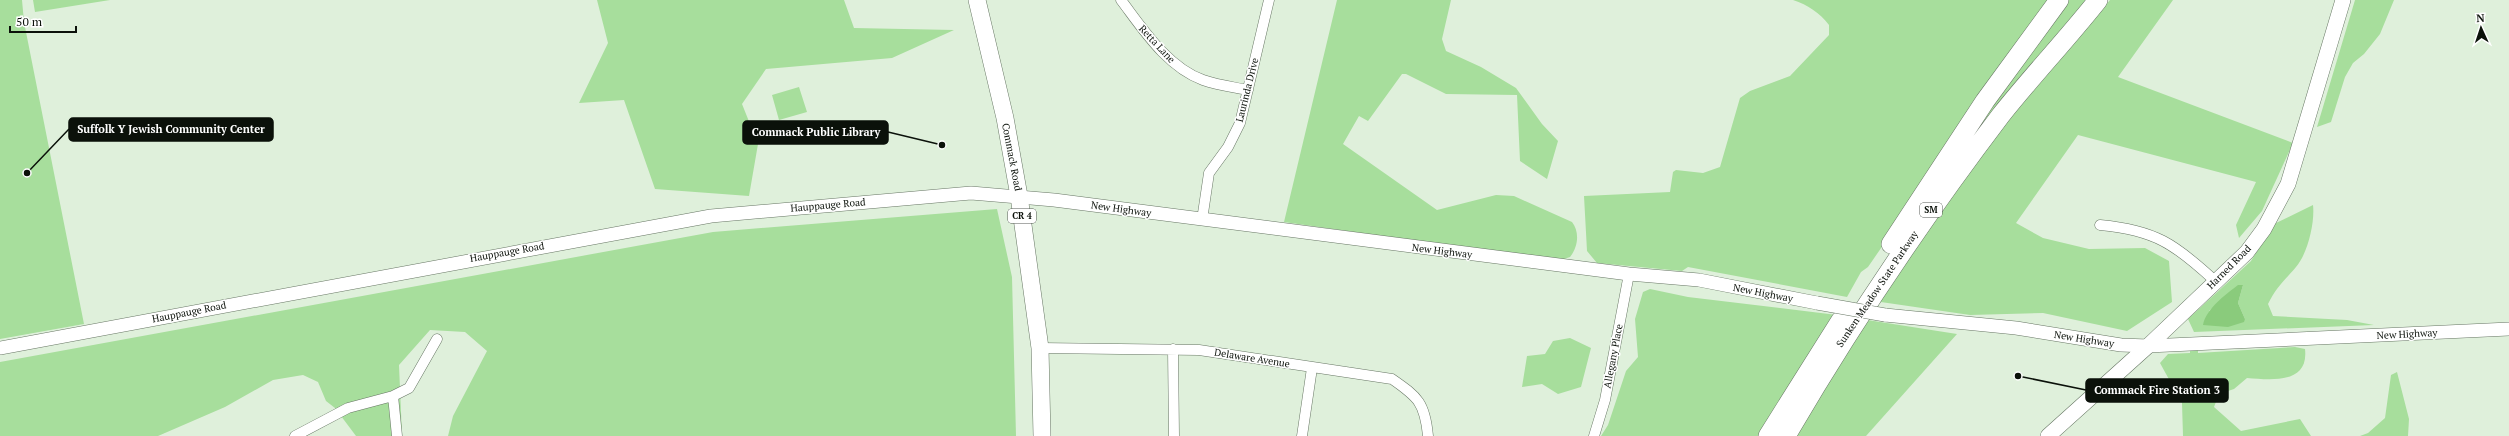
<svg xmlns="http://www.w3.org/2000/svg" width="2509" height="436" font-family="'PT Serif',serif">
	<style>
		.green { fill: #a7de9c; fill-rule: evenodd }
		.water { fill: #8acb7c }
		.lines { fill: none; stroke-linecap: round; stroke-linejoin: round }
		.minor-casing { stroke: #677664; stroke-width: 11 }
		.tertiary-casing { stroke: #677664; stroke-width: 14 }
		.secondary-casing { stroke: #677664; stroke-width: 16 }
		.primary-casing { stroke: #677664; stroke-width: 18 }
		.motorway-casing { stroke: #677664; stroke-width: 20 }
		.minor { stroke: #fff; stroke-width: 10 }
		.tertiary { stroke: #fff; stroke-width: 13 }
		.secondary { stroke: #fff; stroke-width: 15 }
		.primary { stroke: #fff; stroke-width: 17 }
		.motorway { stroke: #fff; stroke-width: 19 }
		.tertiary-bridge-casing { stroke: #677664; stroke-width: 14; stroke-linecap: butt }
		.tertiary-bridge { stroke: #fff; stroke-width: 13 }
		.labels { text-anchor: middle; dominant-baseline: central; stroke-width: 3; stroke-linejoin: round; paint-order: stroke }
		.shield { fill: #fff; stroke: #545854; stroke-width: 1 }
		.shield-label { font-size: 9px; font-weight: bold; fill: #0b110a }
		.street-label { font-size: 10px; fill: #0b110a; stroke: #fff }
		.leader { fill: none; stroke: #0b110a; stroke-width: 1.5 }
		.callout-dot { fill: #0b110a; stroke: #fff; stroke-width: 1.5 }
		.callout { fill: #0b110a; stroke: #0b110a; stroke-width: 1.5 }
		.callout-label { font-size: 11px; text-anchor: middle; font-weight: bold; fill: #fff }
	</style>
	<rect width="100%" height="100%" fill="#dff0db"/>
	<path class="green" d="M0,0H22L24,22L84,324L0,339Z
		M33,0H110L35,12Z
		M597,0H844L854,28L954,30L892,58L766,69L742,104L758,144L749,196L655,189L624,100L579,103L608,43Z
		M1337,0H1451L1442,39L1446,51L1481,67L1516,88L1542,124L1558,141L1547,179L1520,161L1517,95L1446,94L1406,74H1402L1368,121L1359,116L1343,144L1437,210L1496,195L1514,196L1572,222C1580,232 1578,247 1570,257L1558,261L1284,222Z
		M1793,0H2052L1868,267L1861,272L1847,297L1688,267L1682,271L1597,263L1587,251L1584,196L1670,192L1673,172L1676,170L1703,173L1720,167L1740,98L1750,91L1790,76L1829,35V25C1820,13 1808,5 1793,0Z
		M2064,0H2093L1977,141L1971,136Z
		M2110,0H2173L2118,77L2293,143L2262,211L2239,238L2236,225L2256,182L2078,135L2016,223L2043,238L2089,249L2145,248L2169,261L2172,302L2127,331L2043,313L1970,315L1874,301L1969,167Z
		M2355,0H2394L2380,34L2364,54L2353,63L2345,77L2331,122L2317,127Z
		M799,87L807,112L779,120L772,95Z
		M2313,205C2315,222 2308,253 2296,267C2284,281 2277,286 2268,304L2273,316L2347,320L2374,325L2194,332L2188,319L2251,261L2274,224ZM2243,285L2238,303L2245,319L2209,311Z
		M997,209L1012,277L1016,436H448L453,416L487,351L465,332L430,330L399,365L402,436H356L335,408L326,401L318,382L303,375L273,380L225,407L158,436H0V362L713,232Z
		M1650,289L1688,297L1837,315L1763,436H1601L1608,425L1626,371L1638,357L1635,319L1643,292Z
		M1861,319L1957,334L1866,436H1795Z
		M1570,338L1591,348L1581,387L1558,394L1542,384L1522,387L1527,356L1545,354L1553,341Z
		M2295,347L2305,349C2309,384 2272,380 2247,378L2234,389L2219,394L2214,407L2241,431L2300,419L2311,436H2183L2182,403L2160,363L2168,354L2190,353V350L2198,349V353Z
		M2397,372L2409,419L2408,436H2360L2368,433L2385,418L2391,375Z"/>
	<path class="water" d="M2238,285H2243L2238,303L2245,319L2244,322L2228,327L2203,325C2206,309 2225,295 2238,285Z"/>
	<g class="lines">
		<defs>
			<path id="minor" d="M1121,0C1143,29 1167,67 1203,80C1217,85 1233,87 1248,90
				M1202,220L1209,173L1228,147L1240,123L1269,0
				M2100,225C2155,230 2175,244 2215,281
				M1040,348L1199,350L1392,379C1418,397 1425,403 1428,436
				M1173,349L1174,436
				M393,396L397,436
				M295,436L348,408L393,396L409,388L437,339
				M1302,436L1312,368
				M1594,436L1605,400L1629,274"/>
			<path id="tertiary" d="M1885,315L2016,328L2121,345L2148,346L2509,329
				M0,348L711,216L971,193L1054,200L1629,274L1699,280L1817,303"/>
			<path id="secondary" d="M2048,436L2148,346L2247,252L2264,229L2288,184L2343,0"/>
			<path id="primary" d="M977,0L1005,118L1019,196L1040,348L1042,436"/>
			<path id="motorway" d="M1891,244L1985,101L2059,0
				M1768,436L1841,320
				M1786,436C1852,323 1922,219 2001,115C2032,76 2067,39 2098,0"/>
		</defs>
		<use href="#minor" class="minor-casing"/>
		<use href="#tertiary" class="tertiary-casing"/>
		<use href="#secondary" class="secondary-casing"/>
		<use href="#primary" class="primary-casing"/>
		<use href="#motorway" class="motorway-casing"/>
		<use href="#minor" class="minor"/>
		<use href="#tertiary" class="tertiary"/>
		<use href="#secondary" class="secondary"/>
		<use href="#primary" class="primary"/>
		<use href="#motorway" class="motorway"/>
		<defs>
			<path id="tertiary-bridge" d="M1817,303L1885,315"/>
		</defs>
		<use href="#tertiary-bridge" class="tertiary-bridge-casing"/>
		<use href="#tertiary-bridge" class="tertiary-bridge"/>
	</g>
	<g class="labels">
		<g class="shield">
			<rect x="1920" y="203" width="22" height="14" rx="3"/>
			<rect x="1008" y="209" width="28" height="14" rx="3"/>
		</g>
		<g class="shield-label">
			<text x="1931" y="210">SM</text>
			<text x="1022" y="216">CR 4</text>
		</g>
		<g class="street-label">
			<text transform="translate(1157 44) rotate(47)">Retta Lane</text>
			<text transform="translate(1247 90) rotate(-76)">Laurinda Drive</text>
			<text transform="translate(1012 157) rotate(79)">Commack Road</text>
			<text transform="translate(828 205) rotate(-5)">Hauppauge Road</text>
			<text transform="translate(1121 209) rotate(8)">New Highway</text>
			<text transform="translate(1442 251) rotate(7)">New Highway</text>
			<text transform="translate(507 252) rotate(-10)">Hauppauge Road</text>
			<text transform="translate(2229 267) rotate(-45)">Harned Road</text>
			<text transform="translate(1877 289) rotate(-56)">Sunken Meadow State Parkway</text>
			<text transform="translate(1763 293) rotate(11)">New Highway</text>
			<text transform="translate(189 312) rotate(-11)">Hauppauge Road</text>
			<text transform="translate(2407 334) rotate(-3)">New Highway</text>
			<text transform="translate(2084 339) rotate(9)">New Highway</text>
			<text transform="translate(1613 356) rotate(-79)">Allegany Place</text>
			<text transform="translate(1252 358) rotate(9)">Delaware Avenue</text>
		</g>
	</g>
	<path class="leader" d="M27 173L69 129M942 145L888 132M2018 376L2086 390"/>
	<g class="callout-dot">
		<circle cx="27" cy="173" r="4"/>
		<circle cx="942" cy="145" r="4"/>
		<circle cx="2018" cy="376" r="4"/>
	</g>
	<g class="callout">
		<rect x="69" y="118" width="204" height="23" rx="4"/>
		<rect x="743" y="121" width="145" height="23" rx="4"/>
		<rect x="2086" y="379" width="142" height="23" rx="4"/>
	</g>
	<g class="callout-label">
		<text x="171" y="133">Suffolk Y Jewish Community Center</text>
		<text x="816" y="136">Commack Public Library</text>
		<text x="2157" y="394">Commack Fire Station 3</text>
	</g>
	<g transform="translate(2481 28) rotate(357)" stroke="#ffffff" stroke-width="3" paint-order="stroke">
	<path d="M0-3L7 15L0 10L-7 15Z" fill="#0b110a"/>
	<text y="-6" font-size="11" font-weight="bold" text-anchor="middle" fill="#0b110a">N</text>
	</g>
	<path d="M10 26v6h66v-6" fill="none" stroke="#0b110a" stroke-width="2"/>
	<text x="16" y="26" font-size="12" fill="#0b110a" stroke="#ffffff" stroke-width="3" paint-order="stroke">50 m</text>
</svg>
